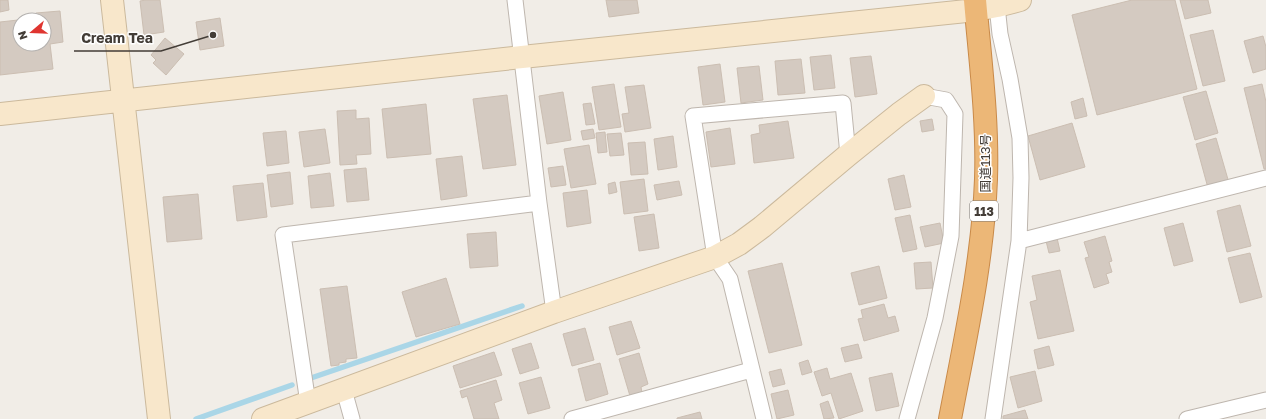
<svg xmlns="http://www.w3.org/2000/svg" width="1266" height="419" font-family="'Golos Text','Noto Sans JP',sans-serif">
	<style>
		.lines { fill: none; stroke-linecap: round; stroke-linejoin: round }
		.stream { stroke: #aad6e7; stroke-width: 5.5 }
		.building { fill: #d4cac1; stroke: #cbbeb2; fill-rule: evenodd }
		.street-casing { stroke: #beb6ae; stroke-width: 17 }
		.secondary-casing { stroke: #cbb99c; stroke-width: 24 }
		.highway-casing { stroke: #c98a49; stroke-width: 24 }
		.street { stroke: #fff; stroke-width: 15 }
		.secondary { stroke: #f8e7cb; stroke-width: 22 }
		.highway { stroke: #ecb777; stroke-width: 22 }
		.labels { text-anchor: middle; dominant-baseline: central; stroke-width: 3; stroke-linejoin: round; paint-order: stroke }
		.shield { fill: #fff; stroke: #7b7773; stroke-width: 1 }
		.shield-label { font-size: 12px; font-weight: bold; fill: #433d37 }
		.street-label { font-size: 13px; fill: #433d37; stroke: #fff }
		.leader { fill: none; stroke: #433d37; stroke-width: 1.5 }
		.callout-dot { fill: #433d37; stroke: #fff; stroke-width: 1.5 }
		.callout-label { font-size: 14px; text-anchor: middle; font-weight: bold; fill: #433d37; stroke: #fff; stroke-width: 3; stroke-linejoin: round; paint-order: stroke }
	</style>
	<rect width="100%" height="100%" fill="#f1ede7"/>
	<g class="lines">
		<path class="stream" d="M311,378L522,306
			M196,419L292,385"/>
	</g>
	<path class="building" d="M0,0H8L9,10L0,12Z
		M146,0H160L164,32L144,35L140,1Z
		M606,0H637L639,13L609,17Z
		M1132,0H1175L1197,89L1097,115L1072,15Z
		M1180,0H1208L1211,13L1185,19Z
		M60,11L63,42L50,44L53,69L0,75V22L36,18V13ZM20,20H44V44H20Z
		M220,18L224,46L200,50L196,22Z
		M1213,30L1225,81L1203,86L1190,35Z
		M1263,36L1266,47V69L1253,73L1244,41Z
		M165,38L184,54L166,75L153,63L156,60L151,55Z
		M831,55L835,88L814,90L810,57Z
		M871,56L877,94L855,97L850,58Z
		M801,59L805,93L778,95L775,61Z
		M720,64L725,102L703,105L698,67Z
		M759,66L763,100L741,103L737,68Z
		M614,84L621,127L599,130L592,87Z
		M1262,84L1266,102V169H1264L1244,88Z
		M644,85L651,128L625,132L622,114L629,113L625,87Z
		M1206,91L1218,133L1195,140L1183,97Z
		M563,92L571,140L547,144L539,96Z
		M507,95L516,165L483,169L473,99Z
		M1083,98L1087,116L1075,119L1071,102Z
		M591,103L595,124L586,125L583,104Z
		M426,104L431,154L387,158L382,109Z
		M356,110V119L369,118L371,154L356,155L357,164L340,165L337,111Z
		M932,119L934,130L922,132L920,121Z
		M788,121L794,158L754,163L751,135L760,133L759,125Z
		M1072,123L1085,167L1040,180L1028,136Z
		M730,128L735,164L711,167L706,132Z
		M325,129L330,163L304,167L299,132Z
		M593,129L595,138L583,140L581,131Z
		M286,131L289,163L267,166L263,133Z
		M605,132L607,152L598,153L596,133Z
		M621,133L624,155L610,156L607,134Z
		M673,136L677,167L658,170L654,139Z
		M1216,138L1229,183L1208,188L1196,144Z
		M645,142L648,174L631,175L628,143Z
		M589,145L596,184L571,188L564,149Z
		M462,156L467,196L441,200L436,159Z
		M563,166L566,185L551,187L548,168Z
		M366,168L369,200L347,202L344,170Z
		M290,172L293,204L271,207L267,175Z
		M330,173L334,206L311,208L308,176Z
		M904,175L911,207L895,210L888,179Z
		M644,179L648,211L624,214L620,182Z
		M679,181L682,195L657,200L654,185Z
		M615,182L617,192L609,194L608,184Z
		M263,183L267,217L237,221L233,186Z
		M587,190L591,223L567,227L563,193Z
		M198,194L202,239L167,242L163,197Z
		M1240,205L1251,246L1227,252L1217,211Z
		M654,214L659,248L639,251L634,217Z
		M910,215L917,249L903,252L895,218Z
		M940,223L944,243L925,247L920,227Z
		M1183,223L1193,261L1174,266L1164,228Z
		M496,232L498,266L470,268L467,234Z
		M1105,236L1112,261L1109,262L1112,272L1106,274L1109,283L1094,288L1085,258L1089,257L1084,242Z
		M1057,238L1060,251L1049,253L1046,241Z
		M1250,253L1262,297L1240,303L1228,258Z
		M931,262L933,288L916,289L914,263Z
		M782,263L802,345L769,353L748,271Z
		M879,266L887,298L859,305L851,273Z
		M1060,270L1074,331L1038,339L1030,302L1037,300L1032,276Z
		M446,278L460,324L416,337L402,292Z
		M347,286L357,358L346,359V362L339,363V365L331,366L320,289Z
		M884,304L888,318L895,316L899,331L864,341L858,319L863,318L861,310Z
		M631,321L640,348L617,355L609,327Z
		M585,328L594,360L572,366L563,334Z
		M531,343L539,368L520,374L512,349Z
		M858,344L862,358L845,362L841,348Z
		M1049,346L1054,365L1038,369L1034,350Z
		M494,352L502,375L460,388L453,366Z
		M639,353L648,384L641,387L642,393L630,396L619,359Z
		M808,360L812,372L802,375L799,363Z
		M600,363L608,394L586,401L578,369Z
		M827,368L830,379L851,373L863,411L839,419L831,393L822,396L814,372Z
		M781,369L785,384L773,387L769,372Z
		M1035,371L1042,401L1018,408L1010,377Z
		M892,373L899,406L876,411L869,378Z
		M541,377L550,408L528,414L519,383Z
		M496,380L502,400L494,403L499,419H474L467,396L462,398L460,391Z
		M788,390L794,415L777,419L771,394Z
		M828,401L834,418L824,419L820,404Z
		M1025,410L1028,419H1003V416Z
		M700,412L702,419H677V418Z"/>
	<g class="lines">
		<defs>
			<path id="street" d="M515,0L539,203L554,312
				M1019,241L1266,178
				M344,390L352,419
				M308,403L283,235L539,203
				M572,419L751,370
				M764,419L730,279L715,257L693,116L843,103L848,155
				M907,419L935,318L951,236L955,114L946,100L924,96
				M993,419L1019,241L1021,178L1020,138L1010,79L1000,34L997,6
				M1187,419L1266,400"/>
			<path id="secondary" d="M112,0L159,419
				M0,114L522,57L976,10L997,6L1020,0
				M263,419L554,312L715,257L739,244L762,227L848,155L899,114L924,96"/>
			<path id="highway" d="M950,419C965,340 983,260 986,179C988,119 980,59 975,0"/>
		</defs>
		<use href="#street" class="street-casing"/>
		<use href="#secondary" class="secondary-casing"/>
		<use href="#highway" class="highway-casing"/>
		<use href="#street" class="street"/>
		<use href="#secondary" class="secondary"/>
		<use href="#highway" class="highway"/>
	</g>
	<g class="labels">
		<rect class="shield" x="970" y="201" width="28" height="20" rx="3"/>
		<g class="shield-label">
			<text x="984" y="211">113</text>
		</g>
		<g class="street-label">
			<text transform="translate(985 163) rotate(-90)">国道113号</text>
		</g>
	</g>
	<path class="leader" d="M213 35L161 51H74"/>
	<circle class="callout-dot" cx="213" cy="35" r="4"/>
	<g class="callout-label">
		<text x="117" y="43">Cream Tea</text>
	</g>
	<g transform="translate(32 32) rotate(251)"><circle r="19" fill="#ffffff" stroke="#b4b1af"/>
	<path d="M0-3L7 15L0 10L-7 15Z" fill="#df3530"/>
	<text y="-6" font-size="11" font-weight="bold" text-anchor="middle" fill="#433d37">N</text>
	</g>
</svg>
